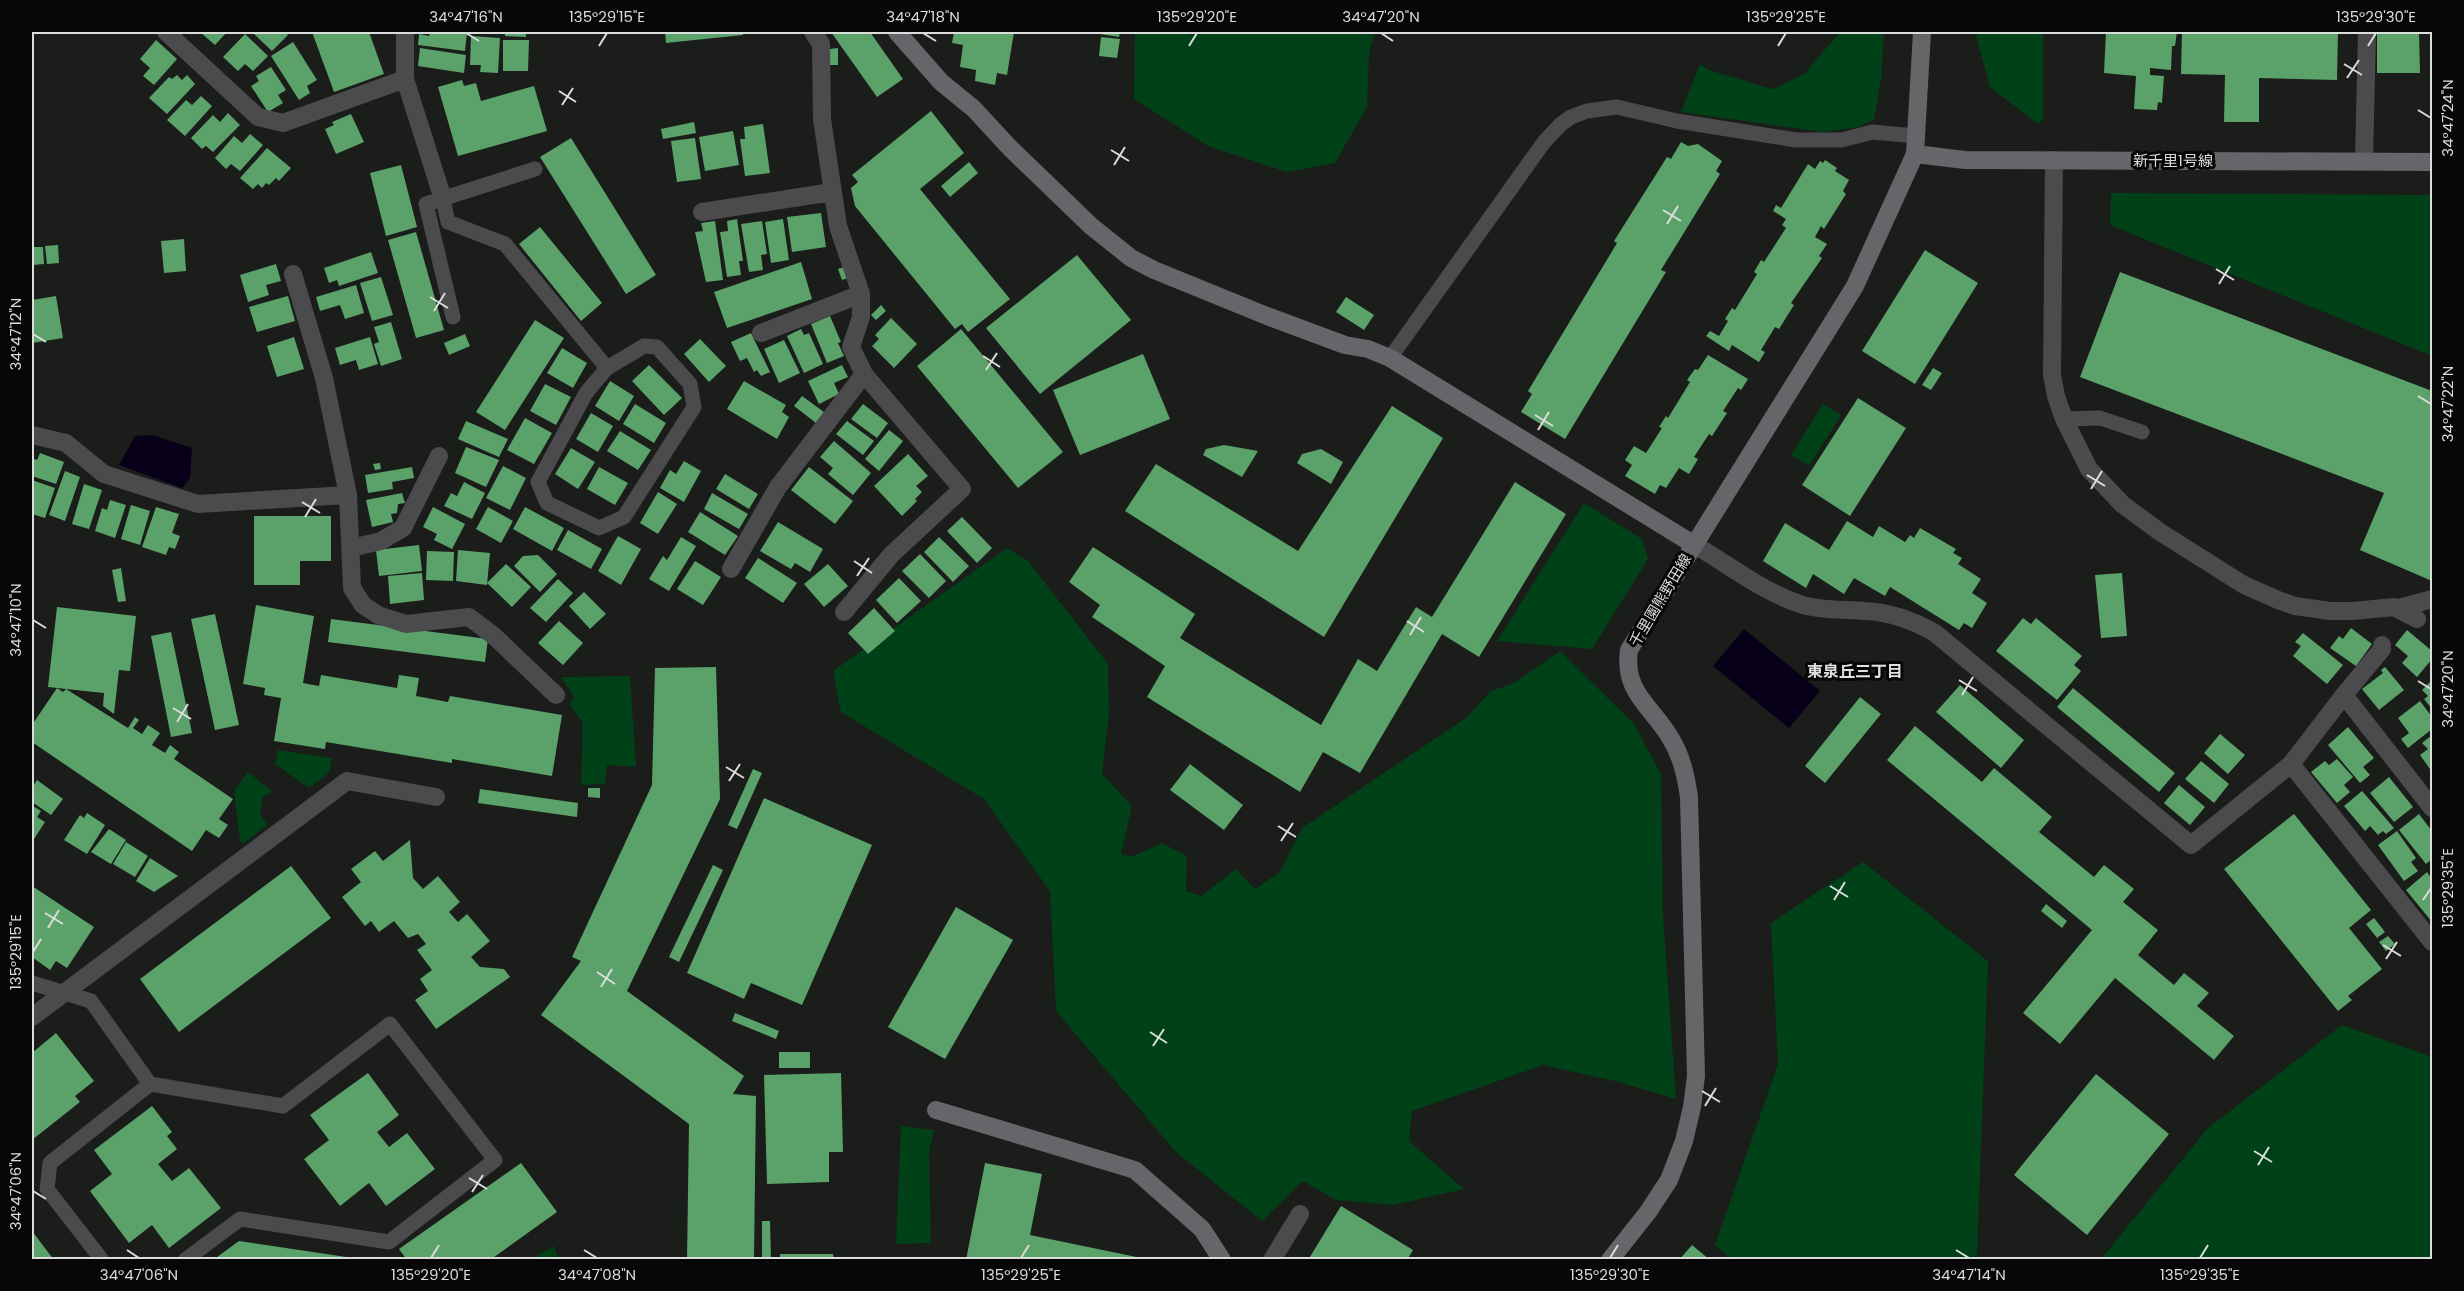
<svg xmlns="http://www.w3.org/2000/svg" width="2464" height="1291" font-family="Poppins,'Noto Sans JP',sans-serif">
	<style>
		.green { fill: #004117 }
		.water { fill: #070018 }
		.building { fill: #5ba26a }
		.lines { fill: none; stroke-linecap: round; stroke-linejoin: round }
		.lane { stroke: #4b4b4d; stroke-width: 15 }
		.street { stroke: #4b4b4d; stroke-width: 18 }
		.secondary { stroke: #666569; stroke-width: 18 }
		.ticks { fill: none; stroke: #dadddb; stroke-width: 2 }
		.labels { text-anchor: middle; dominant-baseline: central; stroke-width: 6; stroke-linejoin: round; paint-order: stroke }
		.street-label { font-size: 15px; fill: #dadddb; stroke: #060706 }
		.neighbourhood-label { font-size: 16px; font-weight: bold; fill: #dde2de; stroke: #060706 }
		.neatline { fill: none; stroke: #dadddb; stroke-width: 2 }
		.ticks-label { font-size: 15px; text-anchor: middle; fill: #dadddb }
	</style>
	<rect width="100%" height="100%" fill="#1a1d1a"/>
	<path class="green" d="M1135,32H1375L1369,53L1367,107L1335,163L1287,172L1208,146L1134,99Z
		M1840,32H1884L1881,80L1874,120L1858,127L1823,132L1681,112L1700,64L1709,70L1771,89L1776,88L1805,73Z
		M1975,32H2043V119L2038,124L1990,87Z
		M2111,193L2432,195V356L2110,225Z
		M1823,404L1841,415L1809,466L1791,455Z
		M1584,503L1642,539L1648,559L1592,649L1497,641Z
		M1007,548L1028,561L1108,664L1109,714L1102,774L1132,806L1121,854L1131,857L1162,843L1187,856L1186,891L1201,896L1236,869L1255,889L1280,872L1302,828L1466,718L1491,691L1512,684L1560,651L1634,724L1661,774L1663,916L1676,1099L1619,1082L1543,1065L1412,1111L1409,1141L1464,1189L1393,1205L1336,1200L1303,1181L1262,1221L1176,1152L1056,1011L1050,891L984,799L841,712L833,671Z
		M630,676L636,767L607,765L605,784L581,785L583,723L569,704L575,698L561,677Z
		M278,750L332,758L329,773L309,788L275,764Z
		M248,772L272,791L263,797L260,814L267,825L243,844L240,840L234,792Z
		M1863,862L1988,961L1977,1255L1968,1260L1731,1259L1715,1245L1778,1064L1771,923Z
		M2342,1025L2432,1057V1259H2101L2208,1128Z
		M901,1126L934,1130L929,1152L931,1243L896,1244Z
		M554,1246L558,1259H531Z"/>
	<path class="water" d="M152,435L192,448L190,478L182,488L119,465L135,436Z
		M1744,629L1820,691L1789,728L1713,666Z"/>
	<path class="building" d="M200,32H227L215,45Z
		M252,32H285L288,35L272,51Z
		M312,32H369L384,74L334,92Z
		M430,32H467L465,51L418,45L419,34L429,36Z
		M505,32H526V37L505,36Z
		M665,32H743V35L666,43Z
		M831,32H870L903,79L877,97Z
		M954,32H1014L1007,75L997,73L995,85L975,81L976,70L960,67L963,45L952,43Z
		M1100,32H1120L1119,37L1100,34Z
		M2106,32H2177L2175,46H2172L2171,70L2150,68V75L2164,76L2162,103L2158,102L2157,110L2134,109L2136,76L2104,73Z
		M2182,32H2338L2337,80L2259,78V122H2224L2225,75L2181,74Z
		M2377,32H2419L2420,73H2377Z
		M245,34L268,56L253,71L245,64L238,71L223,57Z
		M471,36L500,38L498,73L480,72L481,65H470Z
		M1101,37L1120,39L1117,58L1099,56Z
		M156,40L177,59L154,85L143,76L150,68L140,59Z
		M503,40H529L528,71H503Z
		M293,42L317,80L307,86L310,93L299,100L271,56Z
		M420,48L466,55L464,73L418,66Z
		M838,48V65H830V49Z
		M271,67L286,90L278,95L283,103L268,112L251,86L259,81L256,76Z
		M177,75L182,80L187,75L195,84L167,114L149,98L169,77L172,79Z
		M462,80L464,86L476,83L481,101L534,86L547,131L458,156L438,87Z
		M201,96L212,106L185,136L167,120L186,100L192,105Z
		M931,111L964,153L920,189L1010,299L968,332L962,324L955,329L855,206L851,188L858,182L852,175Z
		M228,113L240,125L213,152L206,146L202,149L191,138L213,115L220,122Z
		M351,114L364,142L336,154L325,129L334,125L332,122Z
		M694,122L696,133L663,139L661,129Z
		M763,124L770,173L745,176L740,139H745L744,127Z
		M733,131L739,165L705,171L699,137Z
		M250,134L263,145L240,171L231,164L226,169L215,158L234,136L242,143Z
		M571,138L656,275L626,294L540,157Z
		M695,138L701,179L677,182L671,141Z
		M1681,142L1688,146L1698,144L1722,161L1716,171L1720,174L1661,270L1666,272L1565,439L1521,412L1532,394L1528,391L1617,243L1614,241L1667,157L1671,159Z
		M267,148L291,168L279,181L276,178L269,185L266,183L262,188L258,184L253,189L240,178Z
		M1825,160L1837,168L1835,171L1849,180L1843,191L1846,194L1824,229L1821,226L1815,237L1827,244L1819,256L1822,258L1791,303L1794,305L1779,329L1775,327L1761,350L1765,352L1759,362L1732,345L1729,351L1706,336L1710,331L1719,336L1728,321L1725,319L1732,308L1735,310L1757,274L1754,272L1761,260L1764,262L1786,228L1782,225L1786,219L1773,211L1776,205L1781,208L1808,164L1815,169L1820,161L1823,163Z
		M969,162L978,173L950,197L941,186Z
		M401,165L417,227L386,236L370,173Z
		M821,213L826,247L792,252L787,217Z
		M737,219L743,261H739L741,275L727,277L720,232L728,231L727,221Z
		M783,219L789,260L771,263L765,222Z
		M715,221L723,280L706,282L695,232L703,231L701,223Z
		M762,221L767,254L761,255L763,270L749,272L741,224Z
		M540,227L602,303L581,321L519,244Z
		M416,232L444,330L416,338L388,240Z
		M184,239L186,271L164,273L161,241Z
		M58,245L59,263L47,264L45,246Z
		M32,247H43L44,264L33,265Z
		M1925,250L1978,283L1915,384L1862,351Z
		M371,252L378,273L339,286L337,280L329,283L324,268Z
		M1077,255L1131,320L1040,394L986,328Z
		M801,262L812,299L727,328L714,292Z
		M276,264L281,281L266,285L269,295L248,302L240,275Z
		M844,267L848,278L842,280L838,269Z
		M2120,272L2432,391V507L2430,513H2432V581L2360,550L2384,493L2080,377Z
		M381,277L393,315L372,321L360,283Z
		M356,285L364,313L345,319L340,305L320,311L316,297Z
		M56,296L63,338L32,343V300Z
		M288,296L295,321L257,332L249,307Z
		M1346,297L1374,315L1364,330L1336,312Z
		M881,305L886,311L876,320L871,315Z
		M830,316L841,342L838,343L844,356L827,363L811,324Z
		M891,318L917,344L894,368L872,346L879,339L875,335Z
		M535,320L564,338L505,430L476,412Z
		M391,322L402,359L381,366L374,344L379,342L374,327Z
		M801,329L804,335L809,333L823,364L804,373L787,336Z
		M961,329L1063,452L1018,488L917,366Z
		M751,333L770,372L761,376L757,370L754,372L747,358L740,361L731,342Z
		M465,334L470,346L449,355L444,343Z
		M294,337L304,369L277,377L267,346Z
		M370,337L378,364L359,370L356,360L340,365L335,348Z
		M700,339L726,366L709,382L684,354Z
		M784,340L800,373L779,383L764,349Z
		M562,348L587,363L573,388L547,373Z
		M1143,354L1170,419L1080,455L1053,390Z
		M1708,355L1748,379L1741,390L1738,388L1723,411L1727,413L1712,436L1709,434L1694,457L1698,459L1689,474L1679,468L1666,488L1660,485L1655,494L1625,476L1632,465L1625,460L1634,446L1646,453L1662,428L1659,427L1666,416L1668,418L1690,382L1687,380L1695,369L1698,370Z
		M649,365L682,398L664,415L632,381Z
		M842,365L848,377L834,383L839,394L819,404L808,381Z
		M1933,368L1942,373L1931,390L1922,385Z
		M610,381L634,396L619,421L595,406Z
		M744,381L786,405L782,412L789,417L777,439L727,409Z
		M545,384L571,397L556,425L530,411Z
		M802,396L824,412L816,423L794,406Z
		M1858,398L1906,428L1850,516L1802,485Z
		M635,404L666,423L654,443L623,424Z
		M863,404L888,423L877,438L851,419Z
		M1392,406L1443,438L1324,637L1125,511L1156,464L1298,551Z
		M591,413L613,426L598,452L576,439Z
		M525,418L552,433L534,464L507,450Z
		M466,421L508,439L499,457L458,439Z
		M847,421L874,441L863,455L836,434Z
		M889,430L903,441L879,471L865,459Z
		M620,431L651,450L638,470L607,451Z
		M834,441L871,473L853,495L828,474L833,468L820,457Z
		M1224,445L1258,451L1242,477L1203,455L1206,449Z
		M466,447L499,460L486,487L455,473Z
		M571,448L595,462L578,489L555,474Z
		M1321,449L1343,462L1331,484L1297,463L1302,454Z
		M40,453L64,462L56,484L32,476V458L37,460Z
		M908,454L928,476L916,486L922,492L915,499L917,501L902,516L874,486Z
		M684,461L701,471L684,502L660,488L670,470L676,474Z
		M380,463L381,469L375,470L373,464Z
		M503,466L526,478L510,510L486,498Z
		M412,467L414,478L392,482L393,489L368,493L365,475Z
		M599,467L628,483L615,505L587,489Z
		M809,467L853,501L835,524L791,490Z
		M65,471L80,477L65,521L49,515Z
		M725,474L758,494L749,509L716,489Z
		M32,480L55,488L45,518L32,514Z
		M464,482L485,493L472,519L444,506L451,493L457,496Z
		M1515,482L1566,514L1479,657L1442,634L1360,773L1323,752L1300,792L1147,697L1165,666L1092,617L1100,605L1069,582L1093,547L1195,614L1180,638L1321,725L1358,659L1377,671L1416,607L1432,617Z
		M84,484L102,490L89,529L72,524Z
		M658,492L677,504L658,534L640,523Z
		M402,493L405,503L398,504L397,513L391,514L393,522L372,527L366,500Z
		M712,493L748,514L739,529L704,509Z
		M110,500L126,505L115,538L95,531L102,508L107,510Z
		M131,505L150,511L140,545L121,539Z
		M156,507L179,514L172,533L180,536L175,549L169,547L166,555L142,547Z
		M433,507L465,524L452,549L434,540L437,534L423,527Z
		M488,507L513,521L501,543L476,529Z
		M525,507L564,528L552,551L513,529Z
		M700,512L738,536L725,555L688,532Z
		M254,516H331V561H300V585H254Z
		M962,517L992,548L977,563L947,531Z
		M1847,521L1873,537L1879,526L1905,542L1910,535L1914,538L1920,528L1956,549L1953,553L1962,558L1958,564L1981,579L1972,593L1987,603L1972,628L1964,623L1959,630L1890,587L1885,596L1854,578L1844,594L1813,574L1806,588L1763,561L1785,523L1829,550Z
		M778,522L823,549L810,572L795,563L791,569L760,551Z
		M568,530L602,549L591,569L557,550Z
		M618,536L641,549L621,585L598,571Z
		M681,537L696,546L669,591L649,579L663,556L667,560Z
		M939,537L969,566L953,582L924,552Z
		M419,545L422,571L379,576L376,550Z
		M458,550L490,553L487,585L456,581Z
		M427,551L454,552L453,581L426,580Z
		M920,554L946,581L929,598L902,571Z
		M538,555L557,574L540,592L514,566L523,556Z
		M758,558L797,583L783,603L745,578Z
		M695,561L721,577L703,605L677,589Z
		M506,564L531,587L512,607L487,583Z
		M828,564L848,586L824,607L804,584Z
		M121,568L126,601L118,602L112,570Z
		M422,573L424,600L390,604L388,576Z
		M2122,573L2127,636L2101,638L2095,575Z
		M899,578L921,601L897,623L876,600Z
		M558,579L573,593L546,622L530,608Z
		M584,592L606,614L590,629L569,606Z
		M256,605L314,616L303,683L319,686L321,675L397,688L399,675L419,678L416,696L448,702L450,696L562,715L552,776L452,759V763L326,742L325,749L274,741L281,698L264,695L265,688L243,684Z
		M57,607L136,616L130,671L119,670L114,714L103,706L104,693L66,689L128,728L135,717L139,720L133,728L142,734L148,725L160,733L152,745L165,753L170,745L179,752L174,759L233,799L219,819L228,825L219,838L206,830L192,851L32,742V725L57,688L63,692L66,689L48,687Z
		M874,608L895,631L868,654L848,633Z
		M215,614L239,725L215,730L191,619Z
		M2023,618L2031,624L2036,618L2082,656L2074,665L2081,671L2057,700L1996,651Z
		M331,619L488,639L485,662L328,642Z
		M559,621L583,643L563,665L538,643Z
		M2351,628L2372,644L2356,666L2330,648L2339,636L2343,639Z
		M2407,630L2432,651V659L2417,677L2402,663L2408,656L2395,645Z
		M171,632L192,733L171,737L151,636Z
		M2303,633L2343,665L2327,684L2293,656L2301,646L2295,642Z
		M716,667L720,799L627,991L744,1076L733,1094L756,1096L754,1260H687L689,1124L541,1015L581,961L572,957L652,785L655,668Z
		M2385,667L2404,690L2379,710L2362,689L2383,673L2381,670Z
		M2432,680V709L2424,699L2428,696L2422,690Z
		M1960,685L2024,740L2001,768L1936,712Z
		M2073,688L2175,773L2159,792L2057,707Z
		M1860,697L1881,714L1825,783L1805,766Z
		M2420,701L2432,717V729L2408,748L2401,739L2409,733L2398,718Z
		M1915,726L1982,782L1994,768L2052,817L2039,832L2094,877L2104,865L2134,889L2123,902L2158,930L2138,955L2174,985L2184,973L2209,993L2197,1006L2234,1036L2214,1060L2115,978L2060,1044L2023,1013L2092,930L1887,760Z
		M2348,727L2374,758L2363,767L2370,775L2360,783L2328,745Z
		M2220,734L2245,755L2228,774L2204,753Z
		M2432,735V772L2420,755L2428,749L2422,743Z
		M2337,759L2353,777L2344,785L2350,792L2337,803L2311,772L2325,761L2329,765Z
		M2201,761L2229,784L2214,803L2185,779Z
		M1190,764L1243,805L1224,830L1170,790Z
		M753,769L762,773L737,829L728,825Z
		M2389,777L2413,807L2394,822L2370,793Z
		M37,780L63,799L51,815L32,802V788Z
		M2179,785L2205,807L2190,825L2164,803Z
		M588,788H600V798L588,797Z
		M480,789L578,803L577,817L478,803Z
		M2362,791L2394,828L2386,834L2383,831L2378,835L2370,826L2365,831L2344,806Z
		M764,798L872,845L802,1005L751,983L744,999L687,973Z
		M33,806L41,811L37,817L45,822L32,842Z
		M87,813L105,825L87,854L64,840L80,815L84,818Z
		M2294,814L2371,910L2349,928L2382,969L2348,996L2352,1000L2338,1011L2224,869Z
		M2419,814L2432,831V859L2426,864L2399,830Z
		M109,829L126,840L111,864L91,852Z
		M2397,831L2416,858L2411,862L2418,871L2404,881L2378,845Z
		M410,840L413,878L423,889L438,876L460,902L449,912L458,922L467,914L490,941L471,957L480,967L504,969L510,977L436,1029L415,1000L428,991L420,979L432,970L417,950L426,944L418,934L408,938L394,921L379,932L371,921L365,926L342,897L361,882L351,869L375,851L383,861Z
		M126,842L148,856L135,877L113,864Z
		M150,858L178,876L154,892L136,881Z
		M713,865L723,870L679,962L669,957Z
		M291,866L331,918L179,1032L140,979Z
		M2427,872L2432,879V922L2406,890Z
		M32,886L94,927L67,968L56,961L50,970L32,957Z
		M2046,904L2067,921L2062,928L2041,911Z
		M956,907L1013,940L945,1059L888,1027Z
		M2374,918L2385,932L2377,938L2366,924Z
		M2388,936L2395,944L2386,951L2379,942Z
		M735,1013L779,1031L776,1039L732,1021Z
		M56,1033L94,1081L75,1096L80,1102L32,1140V1053Z
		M779,1052H810V1068H779Z
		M368,1073L399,1115L377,1132L389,1147L407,1133L435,1169L386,1206L369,1183L340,1206L304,1159L329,1140L310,1115Z
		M841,1073L843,1152H829V1182L767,1184L764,1075Z
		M2096,1074L2169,1134L2087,1235L2014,1175Z
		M152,1106L172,1132L167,1136L177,1149L158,1164L172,1181L189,1168L221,1208L169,1248L152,1225L129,1243L90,1191L112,1174L94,1150Z
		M521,1163L557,1212L490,1260H407L399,1249Z
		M985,1163L1042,1174L1030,1235L1151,1260H966Z
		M1341,1206L1413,1250L1407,1260H1308Z
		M762,1221H770L771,1260H762Z
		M32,1231L54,1260H32Z
		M239,1241L353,1258V1260H213Z
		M1692,1245L1710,1260H1679Z
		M780,1254H833L834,1260H780Z"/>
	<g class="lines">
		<path class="lane" d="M443,199L448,222L505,244L607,368L644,346L657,347L690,384L694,407L624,517L599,528L547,503L538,482L586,393L607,368
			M453,317L426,204L535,169
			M1390,358L1544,142L1561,124L1571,117L1587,111L1617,107L1677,121L1796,140H1842L1872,132L1916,136
			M2064,419L2100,418L2142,432
			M32,983L91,1001L150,1084L283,1106L390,1024L495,1160L389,1242L240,1219L185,1260
			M102,1260L47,1189L50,1163L150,1084"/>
		<path class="street" d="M166,32L258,117L283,123L405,79
			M405,32V79L443,199
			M2054,160L2052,375L2056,396L2064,419L2089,469L2122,504L2160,532L2244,585L2278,600L2295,606L2330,611H2353L2394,607L2417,619
			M2364,161L2367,32
			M702,212L832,192
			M293,274L324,378L348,495L352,588L363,605L378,615L406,624L469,617L494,636L556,695
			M761,333L861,294
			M32,435L66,443L104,474L198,504L348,495
			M1693,544C1726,563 1762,591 1797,603C1819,611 1842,609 1865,611C1889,612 1914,621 1935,633L2191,845L2291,764L2344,695L2432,808
			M351,548L381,541L403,528L439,456
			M731,569L778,487L864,374L851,347L861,317V294L838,226L822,119L821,44L813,32
			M2399,608L2432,599
			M844,612L891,555L962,489L864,374
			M2344,695L2382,649V645
			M2291,764L2432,942
			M32,1017L347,781L436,797
			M1272,1260L1300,1214"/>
		<path class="secondary" d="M897,32L941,82L974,109L1010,148L1091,226L1131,258L1154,270L1267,316L1345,345L1368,349L1390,358L1693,544
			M1915,154L1965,160L2432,162
			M936,1110L1135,1170L1202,1229L1222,1260
			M1610,1260L1648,1212L1669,1180L1684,1141L1692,1107L1696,1076L1689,797C1686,777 1682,757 1671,739C1652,706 1623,693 1629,650L1855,286L1915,154L1922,32"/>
	</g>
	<path class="ticks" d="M466,33L479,41M923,33L936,41M1381,33L1393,41M599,46L607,33M1189,46L1197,33M1778,46L1786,33M2368,46L2376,33M2344,64L2362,75M2347,78L2359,60M559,91L576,102M562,105L573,88M2418,110L2431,118M1111,150L1129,161M1114,165L1125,147M1663,210L1681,221M1667,224L1678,206M2216,269L2234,280M2219,284L2230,266M430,297L448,308M434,311L445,293M33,334L46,342M983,356L1000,367M986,370L997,353M2418,396L2431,404M1535,415L1553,426M1538,430L1549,412M2087,475L2105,486M2091,489L2102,471M302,502L320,513M305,517L316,499M854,561L872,573M857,576L869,558M33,620L46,628M1407,621L1424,632M1410,635L1421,617M1959,680L1977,691M2418,681L2431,689M1962,695L1973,677M173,708L191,719M177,722L188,704M726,767L744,778M729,781L740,764M1278,826L1296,837M1281,841L1293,823M1830,886L1848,897M1834,900L1845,882M2423,900L2431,888M45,913L63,924M48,928L59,910M2383,945L2401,956M33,952L41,939M2386,959L2397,942M597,972L615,984M601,987L612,969M1150,1032L1167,1043M1153,1046L1164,1029M1702,1091L1720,1102M1705,1106L1716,1088M2254,1151L2272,1162M2258,1165L2269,1147M469,1178L487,1189M33,1191L46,1199M472,1192L483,1175M127,1250L139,1258M584,1250L597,1258M1956,1250L1969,1258M431,1258L439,1245M1021,1258L1029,1245M1610,1258L1618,1245M2200,1258L2208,1245"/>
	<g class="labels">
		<g class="street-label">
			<text x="2173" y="160">新千里1号線</text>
			<text transform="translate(1660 600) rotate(-59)">千里園熊野田線</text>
		</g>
		<g class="neighbourhood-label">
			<text x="1855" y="671">東泉丘三丁目</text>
		</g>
	</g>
	<rect width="2464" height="1291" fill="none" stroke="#060706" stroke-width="66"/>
	<rect x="33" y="33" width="2398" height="1225" class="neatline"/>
	<g class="ticks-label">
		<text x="466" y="22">34°47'16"N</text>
		<text x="607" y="22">135°29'15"E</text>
		<text x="923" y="22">34°47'18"N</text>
		<text x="1197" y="22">135°29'20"E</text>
		<text x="1381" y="22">34°47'20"N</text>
		<text x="1786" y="22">135°29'25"E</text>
		<text x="2376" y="22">135°29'30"E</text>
		<text transform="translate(2448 118) rotate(-90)" y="5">34°47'24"N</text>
		<text transform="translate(16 334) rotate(-90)" y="5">34°47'12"N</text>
		<text transform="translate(2448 404) rotate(-90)" y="5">34°47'22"N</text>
		<text transform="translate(16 620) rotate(-90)" y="5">34°47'10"N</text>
		<text transform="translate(2448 689) rotate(-90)" y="5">34°47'20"N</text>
		<text transform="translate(2448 888) rotate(-90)" y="5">135°29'35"E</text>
		<text transform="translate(16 952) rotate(-90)" y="5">135°29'15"E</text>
		<text transform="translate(16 1191) rotate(-90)" y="5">34°47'06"N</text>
		<text x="139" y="1280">34°47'06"N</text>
		<text x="431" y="1280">135°29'20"E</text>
		<text x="597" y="1280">34°47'08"N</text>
		<text x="1021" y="1280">135°29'25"E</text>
		<text x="1610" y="1280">135°29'30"E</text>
		<text x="1969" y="1280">34°47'14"N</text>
		<text x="2200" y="1280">135°29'35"E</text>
	</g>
</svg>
